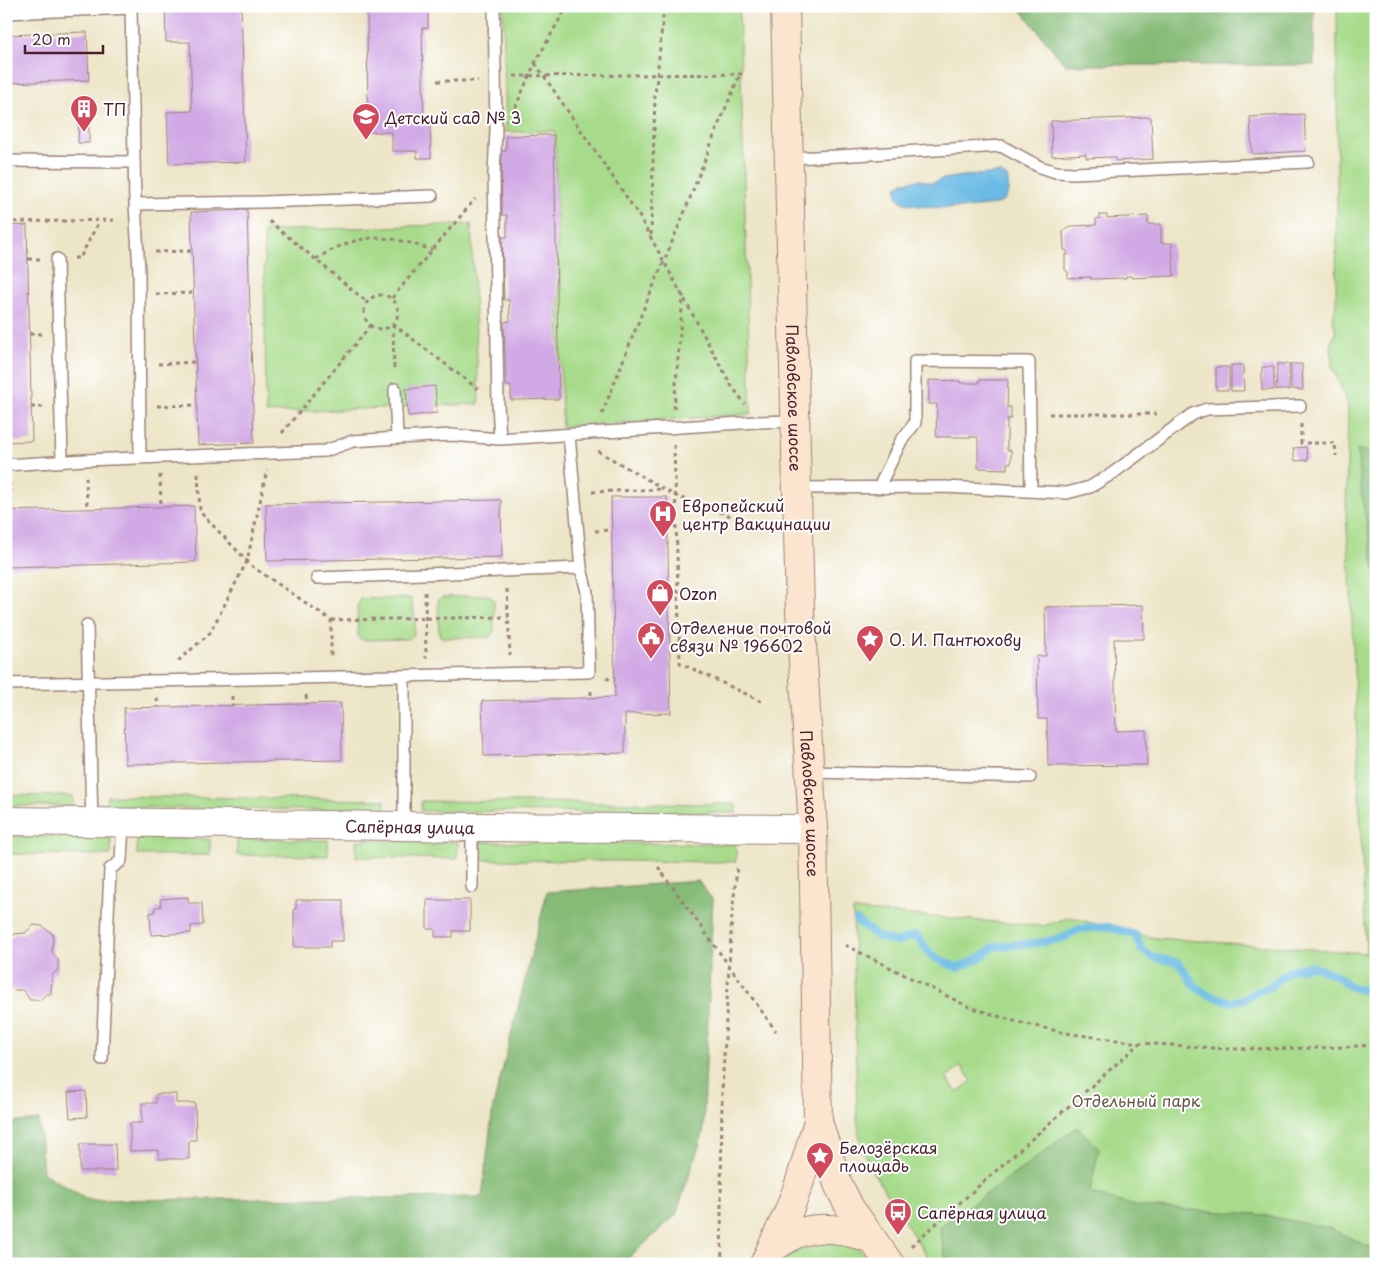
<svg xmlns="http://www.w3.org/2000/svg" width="1382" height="1270" font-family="'Playpen Sans',sans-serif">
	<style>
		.green { fill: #a7db8b; stroke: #787d5b; fill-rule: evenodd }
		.forest { fill: #85bb77; stroke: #686d51 }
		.water { fill: #69bae4; stroke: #5a6c88 }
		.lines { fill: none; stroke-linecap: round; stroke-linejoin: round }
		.stream { stroke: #69bae4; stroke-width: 8 }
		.building { fill: #d1a9e5 }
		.service-casing { stroke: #9c8279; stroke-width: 14 }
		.tertiary-casing { stroke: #9c8279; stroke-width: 30 }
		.secondary-casing { stroke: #9c8279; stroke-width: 30 }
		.path { stroke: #9c8279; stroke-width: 3; stroke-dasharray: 4 4; stroke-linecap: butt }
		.service { stroke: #fff; stroke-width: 11 }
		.tertiary { stroke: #fff; stroke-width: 28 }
		.secondary { stroke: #fbe5cf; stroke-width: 28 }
		.labels { text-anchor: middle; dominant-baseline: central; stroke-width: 4; stroke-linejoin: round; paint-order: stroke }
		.poi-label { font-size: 16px; fill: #4a1f2b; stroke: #fff; text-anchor: start }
		.street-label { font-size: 16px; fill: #4a1f2b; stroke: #fff }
		.park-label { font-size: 16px; fill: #665748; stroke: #fff }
	</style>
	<rect width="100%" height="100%" fill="#fff"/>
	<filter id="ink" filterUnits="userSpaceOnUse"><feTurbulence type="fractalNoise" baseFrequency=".02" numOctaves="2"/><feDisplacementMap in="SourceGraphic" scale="10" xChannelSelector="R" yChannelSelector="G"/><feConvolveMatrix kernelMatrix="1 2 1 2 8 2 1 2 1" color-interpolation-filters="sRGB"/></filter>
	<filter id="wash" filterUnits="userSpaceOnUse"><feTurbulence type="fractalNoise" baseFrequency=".0096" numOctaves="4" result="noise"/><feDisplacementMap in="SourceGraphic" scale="20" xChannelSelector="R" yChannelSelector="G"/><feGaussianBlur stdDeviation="1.12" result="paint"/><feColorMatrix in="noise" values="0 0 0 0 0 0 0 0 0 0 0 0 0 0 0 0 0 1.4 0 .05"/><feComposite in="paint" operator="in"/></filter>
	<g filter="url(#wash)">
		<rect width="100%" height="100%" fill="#ede5c7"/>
		<path class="green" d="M503,6H739L751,414L562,427L555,131L506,132Z
			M1337,6H1376V1264H931L921,1247L871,1169L861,1147L857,1119L853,910L1043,926L1070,917L1130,933L1156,938L1366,953L1350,574L1346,516L1348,405L1332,366L1331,343L1336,332L1333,319L1336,302L1337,208ZM961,1066L972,1081L957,1092L946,1077Z
			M471,224L479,404L266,413L264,231Z
			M488,595L494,600V631L492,635L489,637L444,638L440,636L439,633L438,602L439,599L442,597Z
			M410,598C414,605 416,625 414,633C413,637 411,637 408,639L364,640L360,639L358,635L357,606L361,599Z
			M6,795L73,796V806H6Z
			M107,796L385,800V811L106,807Z
			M421,801L736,804V813L421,811Z
			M6,836L111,837V855L6,854Z
			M137,838L210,839V855H137Z
			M237,839L328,840V856L237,855Z
			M356,840L458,842L457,859L356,857Z
			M481,842L736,844V862L480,860Z
			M814,1238L855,1246L862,1252L871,1264H779L785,1254Z"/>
		<path class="forest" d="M1018,6H1314V65H1065Z
			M1357,449L1376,453V578L1361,492Z
			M698,881L713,900L703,1134L676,1215L622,1264H6V1123L39,1120L43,1173L89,1200L482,1197L493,1107L547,892Z
			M1077,1127L1099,1148L1090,1193L1138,1207L1257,1214L1329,1228L1376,1250V1264H947L939,1227L1016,1173Z"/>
		<path class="water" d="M1000,173L1007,177C1009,185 1010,197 1001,202C989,210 914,210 901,201C896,197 897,193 897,187L903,182L920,180L932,183L943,179L964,176Z"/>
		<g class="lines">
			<path class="stream" d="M857,921L878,937L897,942L916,935L932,956L958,968L978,959L994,947L1044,942L1066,937L1079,929L1109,927L1135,935L1142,950L1154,958L1178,962L1195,986L1206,994L1231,1002L1244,999L1256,992L1268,988L1290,970L1311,966L1336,975L1349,986L1366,991L1376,988"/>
		</g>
		<g id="blocks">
			<path class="building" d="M165,6H241L246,162L169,164L167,112L192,111L190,42H166Z
				M390,6H428V28H422L424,120H430L431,158H417V151H392V132H368L367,10H390Z
				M87,32L89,80L6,83V35Z
				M1304,114L1306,151L1252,154L1250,117Z
				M1151,117L1153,159L1115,161V157L1086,158V154L1052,156L1051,121Z
				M79,122L89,123V143H78Z
				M554,135L559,399L511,400V386H506L504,322L510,321L509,300H504L502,237H507V215H502L501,151H506V136Z
				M247,210L254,443L198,445L191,212Z
				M1099,215H1107V218L1148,216V224H1161V243H1172L1174,276L1132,278L1131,276H1126V278L1090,279L1091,277L1068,278V272L1065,270V255H1068L1067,251L1064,250L1063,232L1067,228H1070V226L1096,225V219L1100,218Z
				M27,225L32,441L6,442V226Z
				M1277,364H1289V390H1276Z
				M1291,364H1302L1303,390L1291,389Z
				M1231,365H1243L1244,391H1231Z
				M1216,367H1229V390H1216Z
				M1262,367H1274V390H1262Z
				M929,380L960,381V383H979V380H1008L1007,407H1011V419H1007V450H1011V463H1007V469L978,468V437H936L937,404H929Z
				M435,386L437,413L408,416L406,389Z
				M1306,447L1308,460L1295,461L1293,448Z
				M611,497H667L671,713L625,714V753L484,756L482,701L615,697Z
				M501,500L502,557L267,561L266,504Z
				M194,506L196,562L6,567V511Z
				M1143,605L1144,639H1114L1116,731L1146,730L1147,765L1048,766L1047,719H1038L1037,656H1046L1045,607Z
				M341,703L342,760L125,764L124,708Z
				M188,897V903H202L203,925L191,926V933L151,935L150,913L155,912V907H161L160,899Z
				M296,900H343V941H330V947H294V909H296Z
				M427,900H470V931H453V937H435V929H427Z
				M34,925L42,926L53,934L52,952L58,959V970L52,975L51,994H46L40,1000H30L23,990H14L6,981V942L15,934L25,933Z
				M86,1091L87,1117L70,1118L68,1092Z
				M156,1094H176V1103H195L196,1140H189V1159H159V1150L130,1151V1123H142V1103H156Z
				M80,1144H115L116,1171H80Z"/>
		</g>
	</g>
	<g filter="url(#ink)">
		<use href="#blocks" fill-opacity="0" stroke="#9c8279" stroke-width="1"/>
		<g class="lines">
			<defs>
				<path id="service" d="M131,6L135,204L139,271L140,458
					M494,6L496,129L494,175L498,404L500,439
					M6,13L131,8
					M789,158L838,156L1001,146L1040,167L1056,172L1074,173L1308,162
					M6,161L134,162
					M135,204L263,202L432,196
					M57,259L62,461
					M395,389L397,438
					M6,465L85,460L325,451L353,441L397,438L451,435L500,439L756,422L795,421
					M879,487L901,441L915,423V361L1029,362L1031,490
					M797,488L945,487L1067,493L1090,487L1113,473L1193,414L1207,409L1300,406
					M317,578L581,568
					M87,625L92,822
					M404,676V825
					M6,684L589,672L587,592L581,568L569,435
					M810,772L1030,777
					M472,827V887
					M102,1059L110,869L121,861L123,822"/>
				<g id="tertiary">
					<path id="s1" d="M6,821L472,827L813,829"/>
				</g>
				<g id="secondary">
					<path id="s2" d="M785,6L800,611L813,829L818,1121L838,1184L850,1208L890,1264"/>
					<path d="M772,1248C780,1244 788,1238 796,1234C823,1223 846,1231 872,1239"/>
					<path d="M764,1264L788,1213L799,1184L818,1121"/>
				</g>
			</defs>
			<use href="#service" class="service-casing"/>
			<use href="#tertiary" class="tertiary-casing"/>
			<use href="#secondary" class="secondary-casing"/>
			<path class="path" d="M535,63L638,214L731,385L745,404
				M514,76L746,74
				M437,81H478
				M515,108L535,63L567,6
				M269,221L367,302
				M6,222L118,220
				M651,235L655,96L663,17V6
				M155,252L192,251
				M74,258H80L99,221
				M28,259H40
				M316,259C329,251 344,243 359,240C384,234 408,242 432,250
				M156,294L193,293
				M364 312a17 17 0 1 1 34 0a17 17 0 1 1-34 0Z
				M392,298L475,199
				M393,324L478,389
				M393,324L394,370
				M30,334H42
				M158,364L195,362
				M157,406L196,405
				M31,407H43
				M674,409L683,295
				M602,414L642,313L683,216L716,131L740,74
				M1049,414H1160
				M1301,424V443H1335L1336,456
				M282,433L371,325
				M674,445L680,663L763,702
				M598,451L676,496L758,526
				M198,474L200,512L253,567L331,620V658
				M160,475L161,507
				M86,477L87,509
				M10,482L12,511
				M592,492L664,489
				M595,531L612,530
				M507,589L510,655
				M425,592L426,658
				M331,620L508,617
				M178,661L210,633L247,561L267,470
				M606,678L614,681
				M591,691V698
				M306,695L307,704
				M232,696V706
				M157,698L158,707
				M658,867L776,1031
				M845,945L969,1007L1017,1022L1071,1034L1139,1043L1229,1049L1323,1048L1376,1045
				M911,1246L1139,1044
				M722,1264L721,1214L722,1091L732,915L737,868"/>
			<use href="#service" class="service"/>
			<use href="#tertiary" class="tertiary"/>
			<use href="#secondary" class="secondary"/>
		</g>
	</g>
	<defs>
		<symbol id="building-pin" viewBox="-11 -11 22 30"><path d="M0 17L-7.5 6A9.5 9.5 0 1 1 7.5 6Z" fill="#d1495b" stroke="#fff"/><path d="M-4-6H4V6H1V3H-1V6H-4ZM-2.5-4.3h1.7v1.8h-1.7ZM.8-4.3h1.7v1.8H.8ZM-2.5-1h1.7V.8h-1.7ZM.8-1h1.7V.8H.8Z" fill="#fff"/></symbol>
		<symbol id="school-pin" viewBox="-11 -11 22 30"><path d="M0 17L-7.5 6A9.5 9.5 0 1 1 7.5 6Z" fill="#d1495b" stroke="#fff"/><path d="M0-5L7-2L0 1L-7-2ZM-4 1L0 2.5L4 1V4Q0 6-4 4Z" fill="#fff"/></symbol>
		<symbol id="hospital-pin" viewBox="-11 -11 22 30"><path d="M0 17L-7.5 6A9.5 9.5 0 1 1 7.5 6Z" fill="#d1495b" stroke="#fff"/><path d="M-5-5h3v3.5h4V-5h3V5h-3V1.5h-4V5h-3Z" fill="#fff"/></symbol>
		<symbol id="shop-pin" viewBox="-11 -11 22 30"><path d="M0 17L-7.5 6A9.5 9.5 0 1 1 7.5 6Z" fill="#d1495b" stroke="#fff"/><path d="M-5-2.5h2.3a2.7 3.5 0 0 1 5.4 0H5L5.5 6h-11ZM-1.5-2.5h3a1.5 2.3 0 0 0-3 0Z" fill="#fff"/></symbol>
		<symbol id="civic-pin" viewBox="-11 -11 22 30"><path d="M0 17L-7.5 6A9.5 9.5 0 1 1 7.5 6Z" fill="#d1495b" stroke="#fff"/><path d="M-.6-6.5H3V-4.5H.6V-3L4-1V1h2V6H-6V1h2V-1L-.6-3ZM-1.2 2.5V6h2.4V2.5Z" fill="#fff"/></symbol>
		<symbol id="sight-pin" viewBox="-11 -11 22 30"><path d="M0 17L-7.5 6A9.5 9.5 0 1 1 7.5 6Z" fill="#d1495b" stroke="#fff"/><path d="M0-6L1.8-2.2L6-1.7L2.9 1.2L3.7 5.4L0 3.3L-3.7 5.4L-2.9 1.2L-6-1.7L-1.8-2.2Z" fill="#fff"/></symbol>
		<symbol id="bus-pin" viewBox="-11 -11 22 30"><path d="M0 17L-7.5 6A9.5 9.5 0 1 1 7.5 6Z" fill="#d1495b" stroke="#fff"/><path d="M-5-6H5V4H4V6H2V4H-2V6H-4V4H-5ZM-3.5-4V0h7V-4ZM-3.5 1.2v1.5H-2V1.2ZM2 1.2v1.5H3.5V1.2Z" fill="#fff"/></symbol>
	</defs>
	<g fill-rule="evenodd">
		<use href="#building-pin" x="68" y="93" width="32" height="43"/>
		<use href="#school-pin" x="350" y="101" width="32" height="43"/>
		<use href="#hospital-pin" x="647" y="498" width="32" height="43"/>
		<use href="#shop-pin" x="644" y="577" width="32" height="43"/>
		<use href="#civic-pin" x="635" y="620" width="32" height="43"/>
		<use href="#sight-pin" x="854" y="623" width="32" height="43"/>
		<use href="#sight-pin" x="804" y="1140" width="32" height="43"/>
		<use href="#bus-pin" x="882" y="1196" width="32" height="43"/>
	</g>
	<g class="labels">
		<g class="poi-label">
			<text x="103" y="109">ТП</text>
			<text x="385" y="117">Детский сад № 3</text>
			<text x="682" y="505">Европейский<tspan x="682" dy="18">центр Вакцинации</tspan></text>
			<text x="679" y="593">Ozon</text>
			<text x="670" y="627">Отделение почтовой<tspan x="670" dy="18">связи № 196602</tspan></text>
			<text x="889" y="639">О. И. Пантюхову</text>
			<text x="839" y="1147">Белозёрская<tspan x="839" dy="18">площадь</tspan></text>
			<text x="917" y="1212">Сапёрная улица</text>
		</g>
		<g class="street-label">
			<text stroke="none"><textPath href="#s2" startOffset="392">Павловское шоссе</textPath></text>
			<text stroke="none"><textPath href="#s2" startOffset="798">Павловское шоссе</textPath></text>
			<text stroke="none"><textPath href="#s1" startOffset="404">Сапёрная улица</textPath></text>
		</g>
		<g class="park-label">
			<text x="1136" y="1100">Отдельный парк</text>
		</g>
	</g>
	<rect width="1382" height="1270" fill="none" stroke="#fff" stroke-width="25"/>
	<path d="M25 45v8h78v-8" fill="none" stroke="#4a1f2b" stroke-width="2.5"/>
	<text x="32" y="45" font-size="15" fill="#4a1f2b" stroke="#ffffff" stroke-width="4" paint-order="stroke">20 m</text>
</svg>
